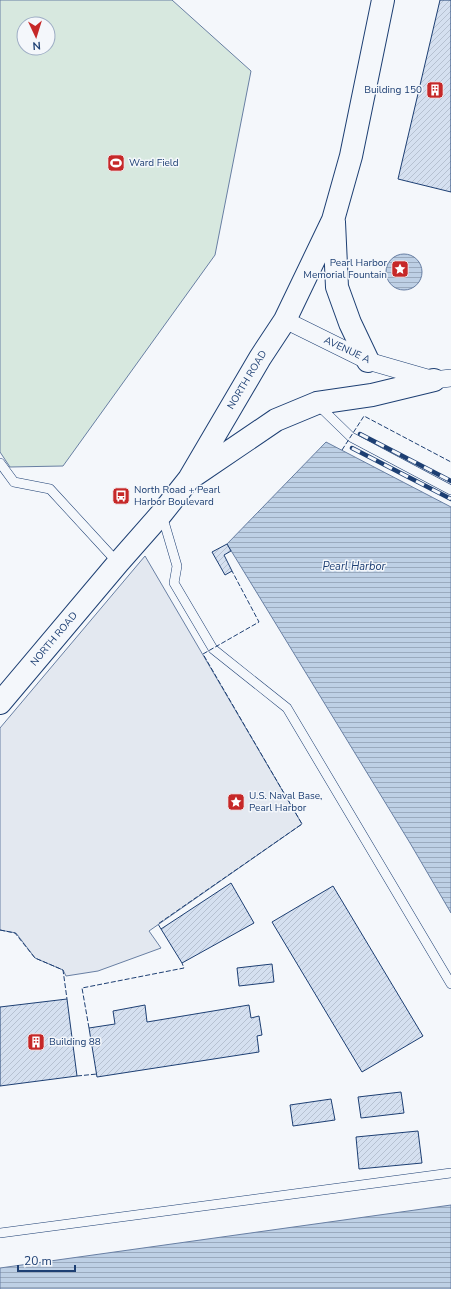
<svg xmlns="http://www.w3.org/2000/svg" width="451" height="1289" font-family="'Nunito Sans',sans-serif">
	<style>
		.green { fill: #d7e8df; stroke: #687fa3; fill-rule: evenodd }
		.parking { fill: #e3e8f0; stroke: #687fa3 }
		.water { fill: url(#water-rules); stroke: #687fa3 }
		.building { fill: url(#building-hatch); stroke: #1d3f73 }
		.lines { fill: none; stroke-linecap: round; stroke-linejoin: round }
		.lane-casing { stroke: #1d3f73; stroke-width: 10 }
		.street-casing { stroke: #1d3f73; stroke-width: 18 }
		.secondary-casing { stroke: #1d3f73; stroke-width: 24 }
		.lane { stroke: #f4f7fb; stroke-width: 9 }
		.street { stroke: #f4f7fb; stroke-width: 17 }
		.secondary { stroke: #f4f7fb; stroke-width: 22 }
		.rail-casing { stroke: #1d3f73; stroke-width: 4.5 }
		.rail { stroke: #f4f7fb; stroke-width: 3; stroke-dasharray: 9; stroke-linecap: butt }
		.fence { stroke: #1d3f73; stroke-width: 1; stroke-dasharray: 5 2; stroke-linecap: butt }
		.labels { text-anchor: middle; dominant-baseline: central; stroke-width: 3; stroke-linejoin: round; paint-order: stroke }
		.poi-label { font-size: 10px; fill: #1d3f73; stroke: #f4f7fb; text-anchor: start }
		.street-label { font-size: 10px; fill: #1d3f73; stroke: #f4f7fb }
		.water-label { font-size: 11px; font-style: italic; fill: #1d3f73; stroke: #f4f7fb }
	</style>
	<defs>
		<pattern id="water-rules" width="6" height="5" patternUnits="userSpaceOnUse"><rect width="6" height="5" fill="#bed0e5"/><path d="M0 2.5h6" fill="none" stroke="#9aaabe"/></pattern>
		<pattern id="building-hatch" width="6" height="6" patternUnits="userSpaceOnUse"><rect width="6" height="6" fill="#d5e0f0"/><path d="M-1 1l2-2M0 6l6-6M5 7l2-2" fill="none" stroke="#b6c1d1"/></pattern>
	</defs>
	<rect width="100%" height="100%" fill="#f4f7fb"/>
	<path class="green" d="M0,0H172L251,71L215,255L63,466L10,467L0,452ZM24,24H48V48H24Z"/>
	<path class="parking" d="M145,556L302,824L149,931L161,948L98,971L66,976L63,970L35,958L16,933L0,930V728Z"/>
	<path class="water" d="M386 272a18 18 0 1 1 36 0a18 18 0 1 1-36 0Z
		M326,442L451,507V913L410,843L227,544Z
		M451,1205V1289H0V1268Z"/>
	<path class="building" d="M440,0H451V192L398,179Z
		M227,544L231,551L224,555L232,571L225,575L212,552Z
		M231,883L254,923L182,963L161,929Z
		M333,886L423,1036L362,1072L272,922Z
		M272,964L274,982L239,986L237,968Z
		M67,999L77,1076L0,1086V1007Z
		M145,1005L147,1022L249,1005L251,1018L259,1016L262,1035L257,1036L259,1052L97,1077L89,1028L115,1024L113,1011Z
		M401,1092L404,1113L361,1118L358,1097Z
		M331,1099L335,1120L293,1126L290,1105Z
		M418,1131L422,1163L359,1169L356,1137Z"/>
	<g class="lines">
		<defs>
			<path id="lane" d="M317,404L351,437L451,490
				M0,463L14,482L50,489L118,563
				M162,515L177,566L174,583L213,649L287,708L451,984
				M0,1233L451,1173"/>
			<path id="street" d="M285,320L368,361L434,380L451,378"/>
			<path id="secondary" d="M334,222L337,287L350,323L368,361
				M195,475L276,420L317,403L372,395L434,380
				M0,703L118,563L162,513L189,479L260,358L285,320L333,220L351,156L383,0"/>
		</defs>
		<use href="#lane" class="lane-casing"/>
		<use href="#street" class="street-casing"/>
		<use href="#secondary" class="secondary-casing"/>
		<use href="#lane" class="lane"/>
		<use href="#street" class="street"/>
		<use href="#secondary" class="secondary"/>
		<defs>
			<path id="rail" d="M360,434L451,481
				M352,448L451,499"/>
		</defs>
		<use href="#rail" class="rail-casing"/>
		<use href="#rail" class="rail"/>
		<path class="fence" d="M342,450L364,416L451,462
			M161,929L158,924L302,824L203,654L259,622L232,571
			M0,930L15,933L35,958L63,970L67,999
			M89,1028L82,988L184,968L182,963
			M77,1076L97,1074"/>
	</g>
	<defs>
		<symbol id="building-square" viewBox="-11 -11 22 22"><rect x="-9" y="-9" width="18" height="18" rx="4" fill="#c62828" stroke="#f4f7fb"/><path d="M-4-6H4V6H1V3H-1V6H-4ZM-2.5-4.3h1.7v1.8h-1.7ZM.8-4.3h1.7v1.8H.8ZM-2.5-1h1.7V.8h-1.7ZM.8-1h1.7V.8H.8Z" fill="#fff"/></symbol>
		<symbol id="stadium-square" viewBox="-11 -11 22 22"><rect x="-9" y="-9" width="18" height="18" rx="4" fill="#c62828" stroke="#f4f7fb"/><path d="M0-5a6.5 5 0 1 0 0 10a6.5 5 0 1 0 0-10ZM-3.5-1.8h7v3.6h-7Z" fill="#fff"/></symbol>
		<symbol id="sight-square" viewBox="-11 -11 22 22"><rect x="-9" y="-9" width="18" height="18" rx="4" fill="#c62828" stroke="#f4f7fb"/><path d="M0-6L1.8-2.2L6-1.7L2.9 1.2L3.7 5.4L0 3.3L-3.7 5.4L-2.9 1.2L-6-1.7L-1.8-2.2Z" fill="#fff"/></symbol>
		<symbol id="bus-square" viewBox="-11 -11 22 22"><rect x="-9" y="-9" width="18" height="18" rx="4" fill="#c62828" stroke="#f4f7fb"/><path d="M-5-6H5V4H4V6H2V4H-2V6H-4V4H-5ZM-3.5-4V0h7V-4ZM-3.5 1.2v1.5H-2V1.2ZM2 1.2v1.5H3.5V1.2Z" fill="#fff"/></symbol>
	</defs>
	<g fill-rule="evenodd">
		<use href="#building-square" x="425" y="80" width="20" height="20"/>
		<use href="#stadium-square" x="106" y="153" width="20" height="20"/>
		<use href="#sight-square" x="390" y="259" width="20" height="20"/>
		<use href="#bus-square" x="111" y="486" width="20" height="20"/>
		<use href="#sight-square" x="226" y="792" width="20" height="20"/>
		<use href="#building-square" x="26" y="1032" width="20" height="20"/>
	</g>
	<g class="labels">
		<g class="poi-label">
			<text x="422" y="90" text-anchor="end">Building 150</text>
			<text x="129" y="163">Ward Field</text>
			<text x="387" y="263" text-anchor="end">Pearl Harbor<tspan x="387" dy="12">Memorial Fountain</tspan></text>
			<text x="134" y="490">North Road + Pearl<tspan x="134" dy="12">Harbor Boulevard</tspan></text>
			<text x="249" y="796">U.S. Naval Base,<tspan x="249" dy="12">Pearl Harbor</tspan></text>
			<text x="49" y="1042">Building 88</text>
		</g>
		<g class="street-label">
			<text transform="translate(347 350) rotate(25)">AVENUE A</text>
			<text transform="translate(247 380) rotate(-59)">NORTH ROAD</text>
			<text transform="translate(54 639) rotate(-50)">NORTH ROAD</text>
		</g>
		<g class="water-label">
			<text x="354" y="566">Pearl Harbor</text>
		</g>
	</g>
	<g transform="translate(36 36) rotate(176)"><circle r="19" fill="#f4f7fb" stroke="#9eadc5"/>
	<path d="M0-3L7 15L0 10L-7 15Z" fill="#c62828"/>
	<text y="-6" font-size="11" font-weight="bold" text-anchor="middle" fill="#1d3f73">N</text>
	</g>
	<path d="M18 1265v6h57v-6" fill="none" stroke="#1d3f73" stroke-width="2"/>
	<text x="24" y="1265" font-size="12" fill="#1d3f73" stroke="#f4f7fb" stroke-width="3" paint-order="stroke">20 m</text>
</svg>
